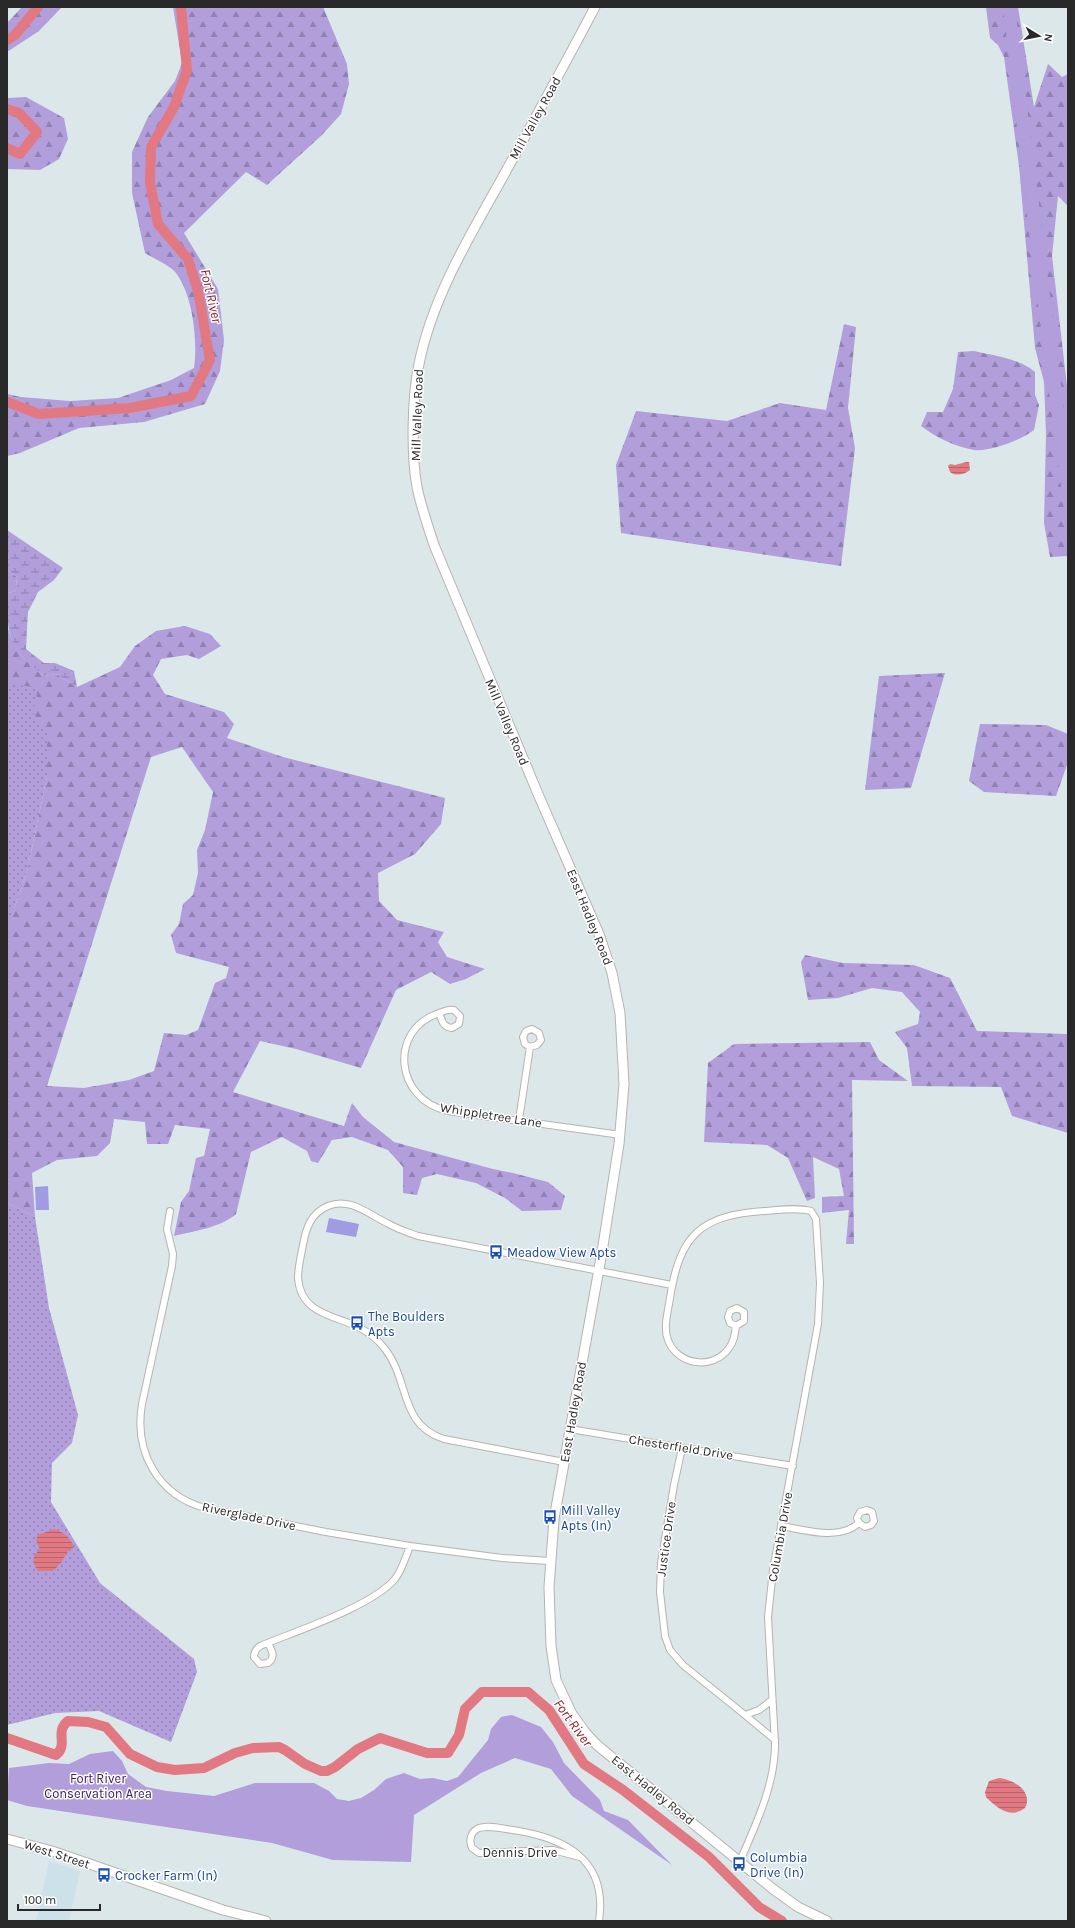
<svg xmlns="http://www.w3.org/2000/svg" width="1075" height="1928" font-family="Karla,sans-serif">
	<style>
		.education { fill: #cde1ea }
		.grass { fill: url(#grass-dots) }
		.forest { fill: url(#forest-firs); fill-rule: evenodd }
		.wetland { fill: url(#wetland-marsh) }
		.park { fill: #b19edb }
		.pitch { fill: #a09be2 }
		.water { fill: url(#water-rules) }
		.lines { fill: none; stroke-linecap: round; stroke-linejoin: round }
		.river { stroke: #e27982; stroke-width: 10 }
		.street-casing { stroke: #b8b2ad; stroke-width: 8 }
		.secondary-casing { stroke: #b8b2ad; stroke-width: 11 }
		.street { stroke: #fff; stroke-width: 6 }
		.secondary { stroke: #fff; stroke-width: 9 }
		.labels { text-anchor: middle; dominant-baseline: central; stroke-width: 3; stroke-linejoin: round; paint-order: stroke }
		.street-label { font-size: 13px; fill: #292929; stroke: #fff }
		.transit-label { font-size: 13px; fill: #164399; stroke: #fff; text-anchor: start }
		.park-label { font-size: 13px; fill: #3c215e; stroke: #fff }
		.water-label { font-size: 14px; font-style: italic; fill: #8c1a1b; stroke: #fff }
	</style>
	<defs>
		<pattern id="grass-dots" width="8" height="8" patternUnits="userSpaceOnUse"><rect width="8" height="8" fill="#b19edb"/><path d="M2 2h.1M6 6h.1" fill="none" stroke="#9081b2" stroke-width="1.8" stroke-linecap="round"/></pattern>
		<pattern id="forest-firs" width="22" height="20" patternUnits="userSpaceOnUse"><rect width="22" height="20" fill="#b19edb"/><path d="M5 1l3.5 6h-7zM16 11l3.5 6h-7z" fill="#9081b2"/></pattern>
		<pattern id="wetland-marsh" width="20" height="14" patternUnits="userSpaceOnUse"><rect width="20" height="14" fill="#b19edb"/><path d="M1 5h8M5 5V1M11 12h8M15 12V8" fill="none" stroke="#9081b2"/></pattern>
		<pattern id="water-rules" width="6" height="5" patternUnits="userSpaceOnUse"><rect width="6" height="5" fill="#e27982"/><path d="M0 2.5h6" fill="none" stroke="#b7636a"/></pattern>
	</defs>
	<rect width="100%" height="100%" fill="#dce7ea"/>
	<path class="education" d="M49,1861L80,1871L69,1921H36Z"/>
	<path class="grass" d="M7,675L50,690L47,776L27,872L13,912L7,968Z
		M7,1203L35,1217L49,1308L78,1415L72,1443L52,1463L51,1502L100,1583L194,1659L197,1672L171,1742L99,1711L55,1713L7,1725Z"/>
	<path class="forest" d="M22,7H62L39,31L7,52V23Z
		M173,7H323L347,64L349,84L341,114L322,135L267,185L246,172L184,233L218,289L224,340L220,371L205,404L144,422L79,428L20,453L7,456V394L21,397L70,401L118,398L171,380L194,368C198,342 193,295 176,273C171,266 153,258 145,253L132,193V152L148,117L175,81L182,63Z
		M986,7H1018L1034,107L1048,64L1062,77L1068,74V206L1058,196L1052,256L1068,395V556L1050,557L1044,523L1046,434L1044,382L1035,348L1019,166L1004,57L998,45L990,38Z
		M26,97L64,118L68,139L59,159L40,170L7,169V98Z
		M844,324L856,327L848,408L855,448L841,566L621,533L616,465L636,411L727,421L780,403L826,410Z
		M974,351C995,356 1018,358 1035,372V395L1039,405L1034,430C1021,440 990,452 974,450C956,447 935,437 921,426L927,412H943L953,389L958,352Z
		M7,570L17,577L16,590L7,594Z
		M7,624C13,650 24,659 44,676L56,674L77,687L120,667L135,646L156,631L185,626L210,634L221,646L199,659L187,655L161,659L153,675L165,694L224,712L234,724L227,738L283,757L445,798L441,824L415,854L378,873L379,901L397,920L444,932L438,942L447,957L485,969L466,979L450,984L431,972L396,990L361,1068L296,1049L260,1041L233,1092L344,1126L352,1103L363,1117L394,1142L493,1169L513,1173L548,1182L565,1196L561,1210L522,1211L505,1198L476,1183L437,1174L422,1178L417,1195L403,1193V1167L388,1150L352,1137L332,1140L318,1163L311,1161L307,1151L282,1137L251,1152L236,1214C220,1228 193,1231 174,1236L181,1202L189,1191L196,1158L204,1156L210,1129L175,1125L168,1144H147L145,1122L114,1119L110,1143L97,1156L57,1160L32,1173L35,1217L7,1203V922L13,912L27,872L47,776V733L31,710L37,701L36,687L7,684ZM182,747L213,792L205,830L197,850L198,873L193,895L183,904L179,924L171,935L176,953L229,967L226,978L215,983L198,1030L186,1035L164,1033L154,1071L129,1080L84,1088L47,1086L151,757Z
		M945,673L911,788L865,790L879,676Z
		M980,724L1046,725L1068,734L1067,765L1056,796L984,792L969,781Z
		M805,955L843,963L914,965L950,978L977,1031L1068,1034V1133L1012,1116L1001,1087L912,1086L907,1048L895,1032L918,1024L920,1012L902,992L872,988L838,998L808,1000L801,962Z
		M870,1042L879,1060L908,1081L852,1080L854,1244H846L849,1210L822,1213V1197L844,1196L839,1169L813,1157L815,1198L807,1201L788,1158L767,1145L704,1142L708,1063L734,1044Z"/>
	<path class="wetland" d="M7,530L63,568L54,580L38,592L28,612L26,649L44,663H55L74,671L77,687L56,674L44,676C9,647 7,639 7,594L16,590L17,577L7,570Z"/>
	<path class="park" d="M1003,7H1015L1068,443V541L1031,249Z
		M512,1715L541,1727L553,1742L564,1763L600,1800L604,1811L628,1820L672,1865L572,1796L551,1769L515,1758L481,1773L414,1815L411,1862L333,1860L272,1843L27,1806L7,1800L9,1768L49,1763L69,1764L90,1754L113,1751L122,1761L128,1774L146,1787L167,1791L214,1796L255,1783H314L329,1791L337,1799L349,1801L361,1798L374,1790L386,1779L404,1773L420,1779L433,1778L447,1781L458,1777L488,1740L491,1729L501,1717Z"/>
	<path class="pitch" d="M48,1186L49,1210H36L35,1187Z
		M329,1218L359,1224L356,1237L326,1232Z"/>
	<path class="water" d="M966,462H969L970,470C965,474 957,477 950,472L948,466L950,464L955,465Z
		M54,1529C64,1532 70,1537 74,1547L68,1551L61,1563L53,1571H38C32,1563 31,1556 40,1550L36,1540L38,1535Z
		M999,1778C1012,1779 1034,1791 1025,1808C1010,1819 997,1808 986,1797L985,1792L989,1781Z"/>
	<g class="lines">
		<path class="river" d="M7,40L15,35L38,7
			M7,109L19,113L37,132L20,154L7,148
			M7,402L39,414L130,408L191,396L210,360L198,291L188,259L158,224L150,183L151,147L174,107L187,70L181,7
			M7,1738L56,1755C69,1744 54,1732 68,1721L88,1722L106,1727L130,1754L157,1767L175,1770L204,1768L235,1753L253,1748L279,1747L285,1750L305,1764L321,1771H327L335,1767L358,1749L380,1738L427,1753H448L459,1735L465,1709L482,1692H528L549,1710L584,1764L623,1790L709,1857L759,1907L782,1921"/>
		<defs>
			<path id="street" d="M439,1013C442,1021 443,1027 452,1028L459,1024L460,1016L454,1010C448,1009 444,1011 439,1013C388,1030 395,1100 448,1111L621,1135
				M519,1120L530,1047L537,1045L541,1040L539,1033L532,1029L526,1031L523,1037L525,1044L530,1047
				M170,1211L167,1229L173,1254L172,1266L142,1404C134,1451 157,1495 205,1508L326,1532L410,1546L502,1558L550,1561
				M736,1326L730,1323L728,1317L730,1311L737,1308L744,1312V1321L736,1326C735,1334 734,1342 729,1348C713,1371 677,1365 668,1340C663,1327 668,1312 670,1298C680,1234 701,1215 765,1211C779,1210 797,1207 811,1211L816,1219L820,1283L818,1324L773,1570L768,1617L775,1744C775,1785 756,1824 740,1861
				M570,1429L793,1466
				M682,1448L674,1485L661,1563L660,1592L665,1636L670,1650L683,1665L745,1715L759,1710L772,1700
				M564,1462L444,1439C399,1425 410,1381 385,1349C379,1341 370,1333 360,1328C335,1315 301,1315 298,1278C298,1267 301,1255 303,1245C306,1228 311,1213 328,1206C350,1197 368,1214 387,1223C397,1229 407,1232 418,1236L672,1285
				M782,1526C805,1530 839,1541 859,1523L865,1527L871,1525L874,1521L872,1512L867,1510L860,1512L857,1518L859,1523
				M268,1643C272,1651 276,1657 268,1663L260,1664L254,1657C254,1652 256,1649 260,1646C296,1631 371,1607 395,1579C402,1570 406,1556 410,1546
				M745,1715L775,1740
				M580,1857L553,1850L479,1853L472,1848C469,1842 470,1833 477,1829C486,1824 503,1829 513,1830C566,1838 608,1860 599,1921"/>
			<path id="secondary" d="M595,7C564,66 532,124 500,182C468,239 432,299 419,364C412,397 411,454 417,487C421,507 428,526 434,545L538,794L599,934L612,973L620,1013L624,1084L619,1144L602,1252L554,1519L549,1587L551,1646L556,1680L572,1714L585,1732L597,1745L773,1889L798,1907L827,1921
				M7,1839L52,1851L223,1910L266,1921"/>
		</defs>
		<use href="#street" class="street-casing"/>
		<use href="#secondary" class="secondary-casing"/>
		<use href="#street" class="street"/>
		<use href="#secondary" class="secondary"/>
	</g>
	<defs>
		<symbol id="bus-bare" viewBox="-9 -9 18 18"><path d="M-5-6H5V4H4V6H2V4H-2V6H-4V4H-5ZM-3.5-4V0h7V-4ZM-3.5 1.2v1.5H-2V1.2ZM2 1.2v1.5H3.5V1.2Z" fill="#1a4fb4" stroke="#fff" stroke-width="2.5" paint-order="stroke"/></symbol>
	</defs>
	<g fill-rule="evenodd">
		<use href="#bus-bare" x="486" y="1242" width="20" height="20"/>
		<use href="#bus-bare" x="347" y="1313" width="20" height="20"/>
		<use href="#bus-bare" x="540" y="1507" width="20" height="20"/>
		<use href="#bus-bare" x="729" y="1854" width="20" height="20"/>
		<use href="#bus-bare" x="94" y="1865" width="20" height="20"/>
	</g>
	<g class="labels">
		<g class="street-label">
			<text transform="translate(535 118) rotate(-61)">Mill Valley Road</text>
			<text transform="translate(417 415) rotate(-88)">Mill Valley Road</text>
			<text transform="translate(507 722) rotate(67)">Mill Valley Road</text>
			<text transform="translate(590 917) rotate(68)">East Hadley Road</text>
			<text transform="translate(491 1115) rotate(9)">Whippletree Lane</text>
			<text transform="translate(573 1412) rotate(-80)">East Hadley Road</text>
			<text transform="translate(681 1447) rotate(9)">Chesterfield Drive</text>
			<text transform="translate(249 1516) rotate(12)">Riverglade Drive</text>
			<text transform="translate(780 1537) rotate(-80)">Columbia Drive</text>
			<text transform="translate(666 1539) rotate(-82)">Justice Drive</text>
			<text transform="translate(653 1790) rotate(39)">East Hadley Road</text>
			<text x="520" y="1852">Dennis Drive</text>
			<text transform="translate(57 1854) rotate(18)">West Street</text>
		</g>
		<g class="transit-label">
			<text x="507" y="1252">Meadow View Apts</text>
			<text x="368" y="1316">The Boulders<tspan x="368" dy="15">Apts</tspan></text>
			<text x="561" y="1510">Mill Valley<tspan x="561" dy="15">Apts (In)</tspan></text>
			<text x="750" y="1857">Columbia<tspan x="750" dy="15">Drive (In)</tspan></text>
			<text x="115" y="1875">Crocker Farm (In)</text>
		</g>
		<g class="park-label">
			<text x="98" y="1778">Fort River<tspan x="98" dy="15">Conservation Area</tspan></text>
		</g>
		<g class="water-label">
			<text transform="translate(211 296) rotate(77)">Fort River</text>
			<text transform="translate(573 1723) rotate(54)">Fort River</text>
		</g>
	</g>
	<rect width="1075" height="1928" fill="none" stroke="#292929" stroke-width="16"/>
	<g transform="translate(1039 36) rotate(100)" stroke="#ffffff" stroke-width="3" paint-order="stroke">
	<path d="M0-3L7 15L0 10L-7 15Z" fill="#292929"/>
	<text y="-6" font-size="11" font-weight="bold" text-anchor="middle" fill="#292929">N</text>
	</g>
	<path d="M18 1904v6h82v-6" fill="none" stroke="#292929" stroke-width="2"/>
	<text x="24" y="1904" font-size="12" fill="#292929" stroke="#ffffff" stroke-width="3" paint-order="stroke">100 m</text>
</svg>
